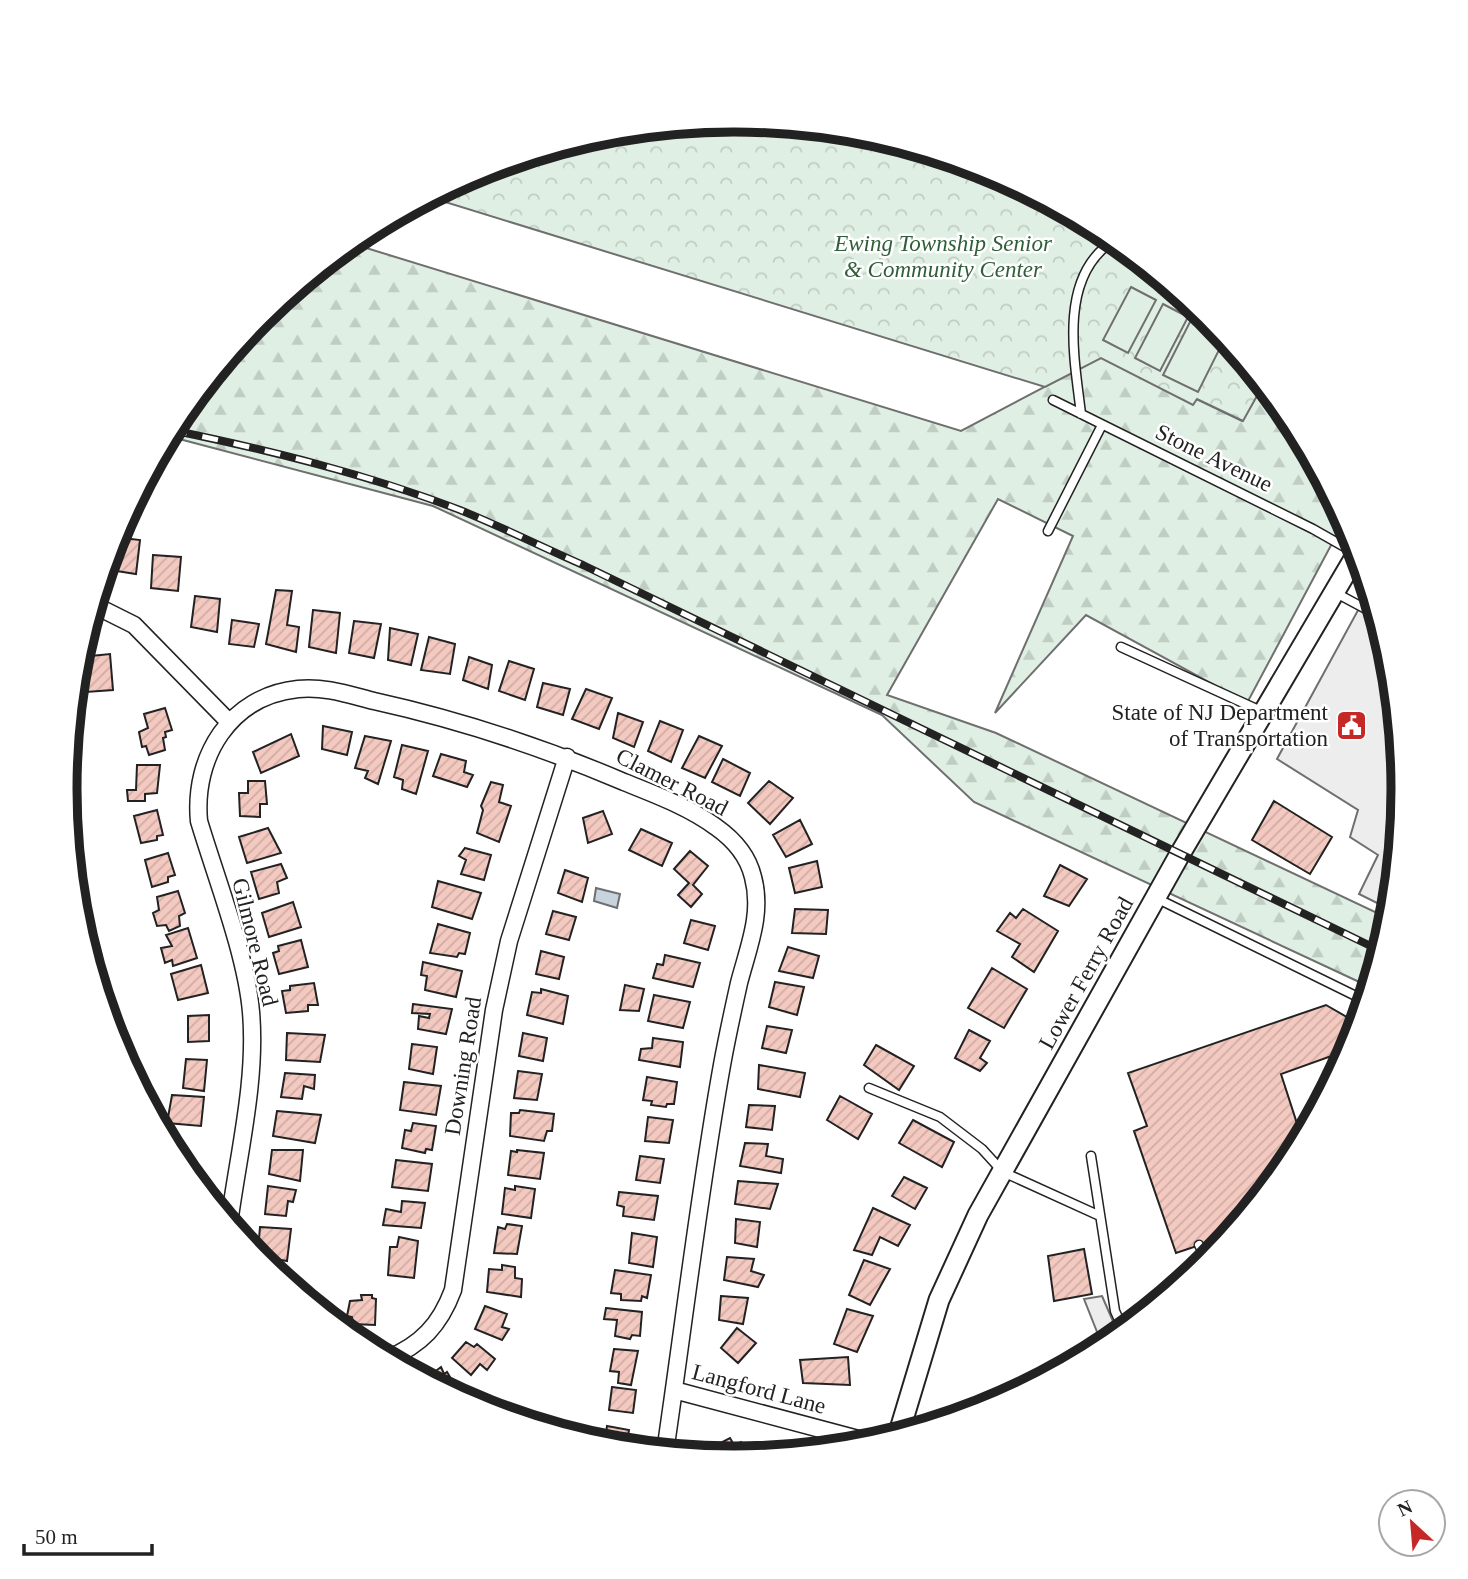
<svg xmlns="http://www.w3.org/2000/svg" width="1468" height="1579" font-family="'Times New Roman',serif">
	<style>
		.forest { fill: url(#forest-firs); stroke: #6f6f6f; stroke-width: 2 }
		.park { fill: url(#park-crowns); stroke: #6f6f6f; stroke-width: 2 }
		.pitch { fill: #e0efe3; stroke: #6f6f6f; stroke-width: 2 }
		.parking { fill: #ededed; stroke: #6f6f6f; stroke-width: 2 }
		.water { fill: url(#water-ripples); stroke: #6f6f6f; stroke-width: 2 }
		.building { fill: url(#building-hatch); stroke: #222; stroke-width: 2 }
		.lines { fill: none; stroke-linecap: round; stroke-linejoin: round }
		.service-casing { stroke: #222; stroke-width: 11 }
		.minor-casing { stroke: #222; stroke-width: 19 }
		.tertiary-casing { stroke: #222; stroke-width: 23 }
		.service { stroke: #fff; stroke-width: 8 }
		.minor { stroke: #fff; stroke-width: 16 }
		.tertiary { stroke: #fff; stroke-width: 19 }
		.rail-casing { stroke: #222; stroke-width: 8 }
		.rail { stroke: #fff; stroke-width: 5; stroke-dasharray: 16; stroke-linecap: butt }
		.labels { text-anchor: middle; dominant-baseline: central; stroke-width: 5; stroke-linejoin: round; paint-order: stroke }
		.park-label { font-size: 23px; font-style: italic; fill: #2f5e38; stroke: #fff }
		.street-label { font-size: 23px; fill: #222; stroke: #fff }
		.poi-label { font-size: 23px; fill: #222; stroke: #fff; text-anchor: end }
		.rim { fill: none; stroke: #222; stroke-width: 9 }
	</style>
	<defs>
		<pattern id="forest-firs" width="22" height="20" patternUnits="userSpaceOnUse" patternTransform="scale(1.75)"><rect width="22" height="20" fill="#e0efe3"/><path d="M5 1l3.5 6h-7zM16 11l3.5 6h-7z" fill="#c0cdc2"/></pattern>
		<pattern id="park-crowns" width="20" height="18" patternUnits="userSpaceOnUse" patternTransform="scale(1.75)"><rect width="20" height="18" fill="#e0efe3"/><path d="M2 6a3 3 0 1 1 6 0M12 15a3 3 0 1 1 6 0" fill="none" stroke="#c0cdc2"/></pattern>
		<pattern id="water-ripples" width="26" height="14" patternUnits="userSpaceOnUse" patternTransform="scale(1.75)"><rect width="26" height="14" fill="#c7d3dd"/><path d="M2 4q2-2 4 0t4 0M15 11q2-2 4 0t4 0" fill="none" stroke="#abb5bd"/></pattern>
		<pattern id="building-hatch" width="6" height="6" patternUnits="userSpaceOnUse" patternTransform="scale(1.75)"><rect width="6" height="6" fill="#f3c9c0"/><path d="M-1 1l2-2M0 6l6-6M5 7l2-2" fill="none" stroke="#d0aca5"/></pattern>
	</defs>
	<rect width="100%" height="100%" fill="#fff"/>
	<path class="forest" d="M350,243L961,431L1105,355L1242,421L1263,385L1291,418L1345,519L1247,703L1086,615L995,713L1073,536L998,499L887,695L996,733L1390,919L1370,987L974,802L882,715L433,506L168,436L178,417L261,316Z"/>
	<path class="park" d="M734,120L865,133L990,171L1118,243L1208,317L1263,385L1243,421L1197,399L1193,405L1101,358L1045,387L429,197L478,171L604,133Z"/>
	<path class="pitch" d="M1131,287L1156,300L1128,353L1103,340Z
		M1163,304L1188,317L1160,371L1135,358Z
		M1193,316L1217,328L1225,338L1198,392L1163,375Z"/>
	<path class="parking" d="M1369,590L1390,659L1403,790L1391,910L1359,894L1378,855L1350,837L1358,810L1277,759Z
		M1102,1296L1119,1335L1103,1347L1084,1299Z"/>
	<path class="water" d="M596,888L620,894L617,908L594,901Z"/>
	<path class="building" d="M115,537L140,540L136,574L110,570Z
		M153,555L181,557L178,591L151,588Z
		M276,590L292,591L287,625L299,627L296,652L266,644Z
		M195,596L220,599L217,632L191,627Z
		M313,610L340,613L336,653L309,647Z
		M232,620L259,624L254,647L229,644Z
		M354,621L381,624L374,658L349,653Z
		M390,628L418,634L411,665L388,660Z
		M429,637L455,644L450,674L421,670Z
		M110,654L113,690L86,692L81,657Z
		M469,657L492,665L488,689L463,680Z
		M509,661L534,669L525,700L499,691Z
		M543,683L570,689L563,715L537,707Z
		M586,689L612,698L599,729L572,719Z
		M165,708L172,730L165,732L166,737L163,738L165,750L149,755L146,746L142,747L139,732L148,728L144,714Z
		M618,713L643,722L634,747L613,738Z
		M660,721L683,730L671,762L648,751Z
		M323,726L352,732L347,755L322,749Z
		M291,734L299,756L261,773L253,752Z
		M365,736L391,741L378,784L365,778L368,771L355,768Z
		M699,736L722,746L705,778L682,768Z
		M402,745L428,751L416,794L402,789L403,780L394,777Z
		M441,754L466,761L464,772L473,775L467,787L433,776Z
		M723,759L750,773L740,796L712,782Z
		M137,765H160L157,793L145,794V801H128L127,790H136Z
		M248,781H265L267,804H260V817L240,816L239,793H248Z
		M769,781L793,798L770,824L748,803Z
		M491,782L503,785L499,802L511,806L499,842L477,833L483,810L481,806Z
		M1274,801L1332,837L1310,874L1252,840Z
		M157,810L163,835L157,836V840L141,843L134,816Z
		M603,811L612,834L588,843L583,818Z
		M800,820L812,844L786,857L773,835Z
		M268,828L281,853L247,863L239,837Z
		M641,829L672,843L662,866L629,850Z
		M465,848L491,855L484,880L461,874L466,860L459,856Z
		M690,851L708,866L693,885L702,894L691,907L678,895L689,883L674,869Z
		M168,853L175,875L168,877V882L152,887L145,860Z
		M817,861L822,887L795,893L789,868Z
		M281,864L287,878L277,882L279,893L259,899L251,872Z
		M1060,865L1087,879L1069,906L1044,896Z
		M565,870L588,878L582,902L558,893Z
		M438,881L481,893L472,919L432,907Z
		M178,891L185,913L179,916L180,926L169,931L166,925L157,926L153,913L159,910L157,897Z
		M293,902L301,927L269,937L262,913Z
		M795,909L828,910L826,934L792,933Z
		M1023,909L1058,931L1034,972L1012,957L1020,944L997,931L1010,913L1016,918Z
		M553,911L576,917L569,940L546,934Z
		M691,920L715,926L708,950L684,943Z
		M438,924L470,933L465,954L459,953L457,957L430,953Z
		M188,928L197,958L173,966L172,960L165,963L161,948L172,946L166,935Z
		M301,940L308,967L279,974L273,953L279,951L278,946Z
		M788,947L819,956L813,978L779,971Z
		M541,951L564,957L559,979L536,974Z
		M665,955L700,963L693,987L653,978L657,964L663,965Z
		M423,962L462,971L456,997L425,990L427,976L421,975Z
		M201,965L208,993L178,1000L171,974Z
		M992,968L1027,989L1004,1028L968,1008Z
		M775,982L804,987L797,1015L769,1007Z
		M314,983L318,1005H308V1011L286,1013L282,991L290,990V986Z
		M625,985L644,989L639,1011L620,1010Z
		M541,989L568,996L563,1024L527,1015L532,992L541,993Z
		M654,995L690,1002L683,1028L648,1021Z
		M413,1004L452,1009L446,1034L418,1029L419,1016L429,1018L430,1014L412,1013Z
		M1326,1005L1352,1020L1357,1030L1351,1049L1281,1074L1302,1139L1290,1162L1230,1235L1176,1253L1134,1131L1147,1126L1128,1073Z
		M209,1015V1041L188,1042V1016Z
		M767,1026L792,1030L786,1053L762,1048Z
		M969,1030L990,1041L980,1058L987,1063L980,1071L955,1058Z
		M287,1033L325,1035L320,1062L286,1060Z
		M523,1033L547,1038L543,1061L519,1056Z
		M653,1038L683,1042L680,1067L639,1060L641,1049L652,1048Z
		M412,1044L437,1047L433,1074L409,1069Z
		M876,1045L914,1066L899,1090L864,1065Z
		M186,1059L207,1060L204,1091L183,1088Z
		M759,1065L805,1073L800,1097L758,1089Z
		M518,1071L542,1074L537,1100L514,1098Z
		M285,1073L315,1075L314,1089L304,1086L302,1099L281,1097Z
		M647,1077L677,1082L674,1104H667L666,1107L651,1105L652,1101L643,1100Z
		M404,1082L441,1086L436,1115L400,1110Z
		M172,1095L204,1097L201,1126L167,1123Z
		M840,1096L872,1114L858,1139L827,1120Z
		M749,1105L775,1106L772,1130L746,1127Z
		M520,1110L554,1114L552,1131H547L544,1141L510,1136L511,1113H519Z
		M277,1111L321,1115L315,1143L273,1136Z
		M648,1117L673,1120L669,1143L645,1141Z
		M913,1120L954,1142L942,1167L899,1143Z
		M413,1123L436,1126L432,1150L426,1149L425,1153L402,1148L405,1130L411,1131Z
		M745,1143L768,1144L766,1156L783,1159L781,1173L740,1166Z
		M272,1150H303L300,1181L269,1174Z
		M517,1150L544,1153L540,1179L508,1175L511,1151L517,1152Z
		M640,1156L664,1159L660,1183L636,1180Z
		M396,1160L432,1164L428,1191L392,1187Z
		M904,1177L927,1188L915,1209L892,1196Z
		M738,1181L778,1184L770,1209L735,1204Z
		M268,1186L296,1190L293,1202L288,1201L286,1216L265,1214Z
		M515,1186L535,1189L531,1218L502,1214L505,1188L515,1190Z
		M619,1192L658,1196L654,1220L623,1216L624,1207L617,1205Z
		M402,1201L425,1203L421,1228L383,1225L386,1209L401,1212Z
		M873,1208L910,1225L898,1246L880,1237L872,1255L854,1250Z
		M736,1219L760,1222L757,1247L735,1243Z
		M507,1224L522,1226L517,1254L494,1253L498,1227L505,1229Z
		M260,1227L291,1229L287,1261L269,1258L271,1253L258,1251Z
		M632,1233L657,1237L653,1267L629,1263Z
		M399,1237L418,1241L414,1278L388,1275L390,1247H397Z
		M1084,1249L1092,1294L1054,1301L1048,1256Z
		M727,1257L754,1259L751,1271L764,1275L758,1287L724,1280Z
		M864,1260L890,1269L870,1305L849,1295Z
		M502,1265L515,1267V1278L522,1279L521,1297L487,1292L489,1269L502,1270Z
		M279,1268L294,1290L273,1273Z
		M615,1270L651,1275L647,1298L642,1296L641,1301L621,1300V1294L611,1293Z
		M361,1295H372V1298L376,1299L375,1325L353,1324L352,1317L347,1316L350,1301L362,1300Z
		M721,1296L748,1298L743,1324L719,1320Z
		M485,1306L507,1314L502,1327L509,1329L502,1340L475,1329Z
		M606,1308L642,1312L640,1336L632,1335L630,1339L615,1336L617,1320L604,1319Z
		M847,1309L873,1316L857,1352L834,1344Z
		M737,1328L756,1343L738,1363L721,1348Z
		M466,1342L474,1347L477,1344L495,1359L487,1370L480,1364L471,1375L452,1358Z
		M614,1349L638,1351L631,1385L618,1383L619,1372L610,1371Z
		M848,1357L850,1385L803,1383L800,1360Z
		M441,1367L444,1374L447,1372L463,1399L475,1392L483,1406L478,1408L425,1379Z
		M612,1387L636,1390L633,1413L609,1410Z
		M607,1426L629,1430L626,1448L604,1446Z
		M730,1438L734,1445L741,1442L746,1457L705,1456L703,1452Z"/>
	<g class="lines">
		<defs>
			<path id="service" d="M1053,400L1313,529L1357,554
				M1081,414C1075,362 1059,286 1105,247H1118L1131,253
				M1048,531L1102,425
				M1336,593L1377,615
				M1121,647L1263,712
				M1156,898L1366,1001
				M869,1088L940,1117L982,1149L1003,1172L1100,1216
				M1091,1156L1115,1311L1124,1331
				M1199,1245L1208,1262"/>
			<path id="minor" d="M94,605L134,625L229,722
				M229,1224C238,1155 257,1081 251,1012C246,954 216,878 199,821C193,757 230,696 298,689C324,686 350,695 374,701C460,720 542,747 624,782C654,794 689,807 716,827C733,839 748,856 753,877C763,914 748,948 739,983C733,1010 727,1037 722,1065C699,1193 684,1323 665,1452
				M387,1359C421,1345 440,1325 453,1290L494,1010L509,941L567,757
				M674,1390L873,1443"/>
			<path id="tertiary" d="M898,1436L939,1300L978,1215L1180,854L1358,552"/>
		</defs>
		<use href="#service" class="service-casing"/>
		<use href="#minor" class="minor-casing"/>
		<use href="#tertiary" class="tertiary-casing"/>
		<use href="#service" class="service"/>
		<use href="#minor" class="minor"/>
		<use href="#tertiary" class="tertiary"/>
		<defs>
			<path id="rail" d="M171,430C269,450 367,474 460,510C502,527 542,547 583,565L1381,951"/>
		</defs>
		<use href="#rail" class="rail-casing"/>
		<use href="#rail" class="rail"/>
	</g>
	<defs>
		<symbol id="civic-square" viewBox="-11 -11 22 22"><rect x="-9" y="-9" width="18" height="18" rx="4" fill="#c62828" stroke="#fff"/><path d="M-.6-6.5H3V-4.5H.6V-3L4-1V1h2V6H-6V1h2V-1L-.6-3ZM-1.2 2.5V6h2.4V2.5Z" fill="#fff"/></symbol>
	</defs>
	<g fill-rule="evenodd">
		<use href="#civic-square" x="1334" y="708" width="35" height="35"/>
	</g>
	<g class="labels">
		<g class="park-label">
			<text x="943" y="243">Ewing Township Senior<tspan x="943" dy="26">&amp; Community Center</tspan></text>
		</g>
		<g class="street-label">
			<text transform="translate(1214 458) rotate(26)">Stone Avenue</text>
			<text transform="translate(672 782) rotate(27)">Clamer Road</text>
			<text transform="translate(255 942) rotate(76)">Gilmore Road</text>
			<text transform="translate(1086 973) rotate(-61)">Lower Ferry Road</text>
			<text transform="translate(463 1066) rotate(-81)">Downing Road</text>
			<text transform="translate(759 1389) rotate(15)">Langford Lane</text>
		</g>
		<g class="poi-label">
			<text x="1328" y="712">State of NJ Department<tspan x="1328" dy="26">of Transportation</tspan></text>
		</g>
	</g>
	<path d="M0 0H1468V1579H0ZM77 789a657 657 0 1 1 1314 0a657 657 0 1 1-1314 0Z" fill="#fff" fill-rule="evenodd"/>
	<path class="rim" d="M77 789a657 657 0 1 1 1314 0a657 657 0 1 1-1314 0Z"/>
	<g transform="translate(1412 1523) rotate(334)"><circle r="33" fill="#ffffff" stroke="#a7a7a7" stroke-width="2"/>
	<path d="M0-5L12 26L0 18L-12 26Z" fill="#c62828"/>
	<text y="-10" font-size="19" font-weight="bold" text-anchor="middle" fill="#222222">N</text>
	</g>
	<path d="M24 1544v10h128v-10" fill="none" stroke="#222222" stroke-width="3.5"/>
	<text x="35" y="1544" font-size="21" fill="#222222" stroke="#ffffff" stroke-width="5" paint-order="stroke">50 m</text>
</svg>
